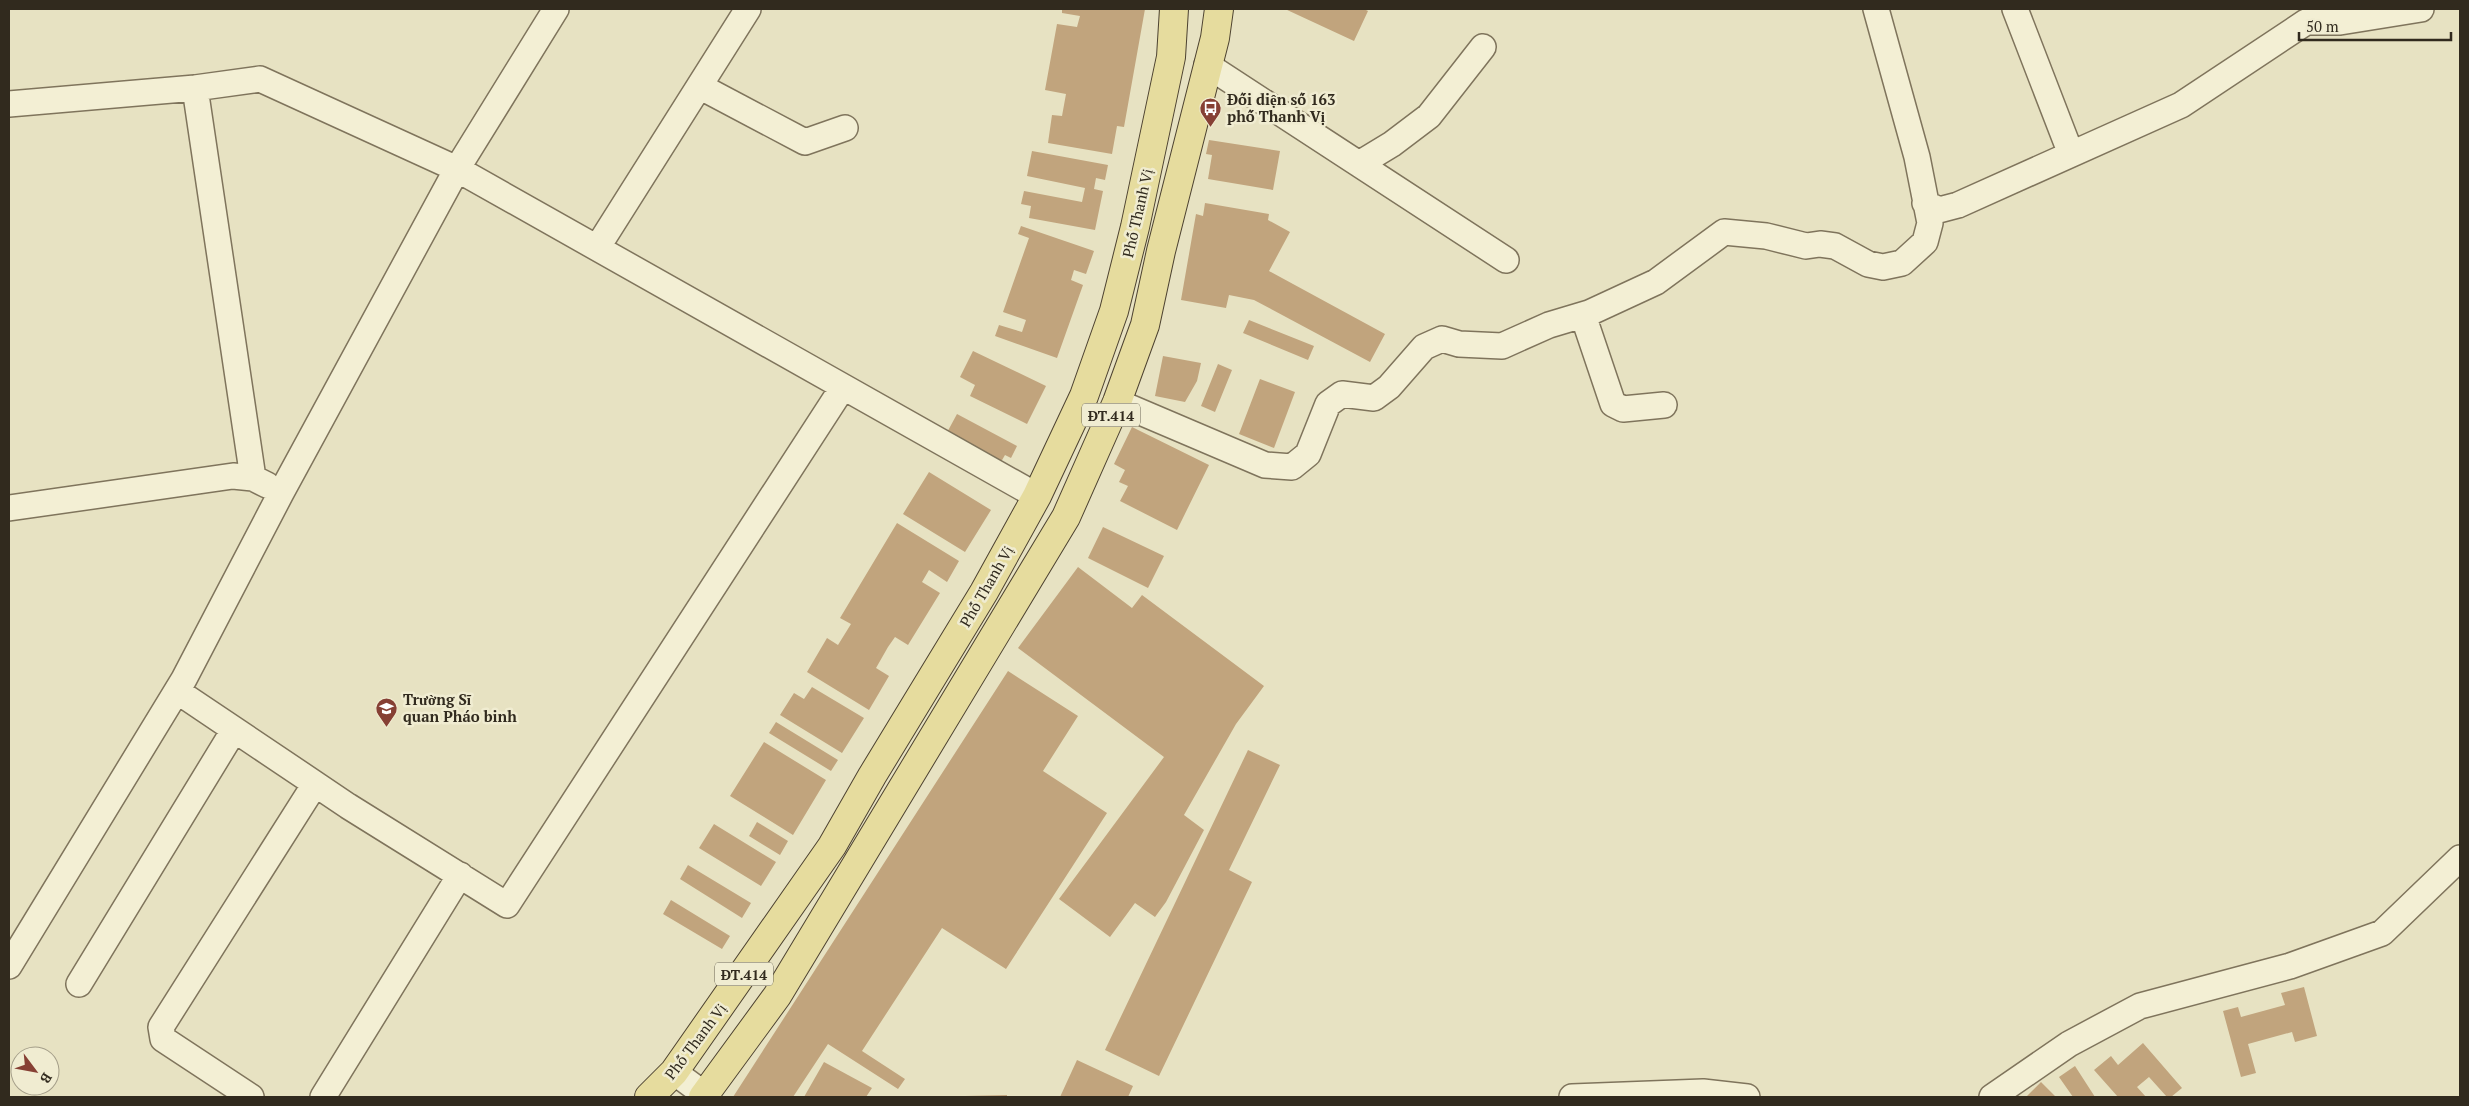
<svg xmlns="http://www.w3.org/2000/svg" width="2469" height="1106" font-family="'PT Serif',serif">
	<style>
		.building { fill: #c1a47d }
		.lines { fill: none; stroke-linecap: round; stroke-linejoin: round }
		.minor-casing { stroke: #7f745c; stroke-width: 28 }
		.major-casing { stroke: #4d4230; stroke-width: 30 }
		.minor { stroke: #f3efd4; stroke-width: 25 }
		.major { stroke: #e6dc9e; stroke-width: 28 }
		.labels { text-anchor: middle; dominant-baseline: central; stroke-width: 5; stroke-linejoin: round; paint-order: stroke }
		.shield { fill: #f0ecd1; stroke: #6a6454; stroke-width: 1 }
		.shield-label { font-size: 14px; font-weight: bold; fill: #312a1e }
		.poi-label { font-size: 15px; font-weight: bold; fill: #312a1e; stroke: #f0ecd1; text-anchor: start }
		.street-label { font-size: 15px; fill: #312a1e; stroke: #f0ecd1 }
	</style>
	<rect width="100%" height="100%" fill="#e7e2c2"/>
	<path class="building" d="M1062,9H1145L1124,127L1117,126L1112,154L1048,143L1052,115L1062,116L1066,94L1045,90L1057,24L1077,27L1080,16L1062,13Z
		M1285,9H1364L1368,11L1354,41Z
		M1209,140L1280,151L1273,190L1208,179L1212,155L1206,154Z
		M1032,151L1108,165L1105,180L1096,178L1094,189L1103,191L1095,230L1029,218L1031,206L1021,204L1024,191L1082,202L1085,188L1027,176Z
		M1205,203L1269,214L1268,220L1290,232L1269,271L1385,334L1370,362L1254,300L1229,295L1226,308L1181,300L1196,214L1203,216Z
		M1021,226L1094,251L1086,274L1074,270L1071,280L1083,285L1057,358L995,336L999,325L1022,332L1026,320L1003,312L1029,238L1018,234Z
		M1249,320L1314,346L1308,360L1243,333Z
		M973,351L1046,386L1027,424L970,396L975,385L960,377Z
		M1163,356L1201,363L1197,381L1185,402L1155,396Z
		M1218,364L1232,370L1215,412L1201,406Z
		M1260,379L1295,392L1274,448L1239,434Z
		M957,414L1017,446L1011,458L1005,455L998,467L944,438Z
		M1132,427L1209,465L1177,530L1120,501L1128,486L1119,482L1125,470L1114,464Z
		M929,472L991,510L965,552L903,514Z
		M897,523L959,561L947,582L929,570L922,582L940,593L908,645L895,637L888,647L876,668L889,676L869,710L807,672L827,638L838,645L851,624L840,618Z
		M1103,527L1164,556L1148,588L1088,558Z
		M1078,567L1132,608L1142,595L1264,686L1236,724L1184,815L1204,830L1166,902L1155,917L1135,903L1110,937L1059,899L1164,757L1018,648Z
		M1008,671L1078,716L1043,771L1107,813L1006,969L942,928L862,1051L905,1079L898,1089L828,1044L793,1097H733Z
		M812,687L864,718L842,753L780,715L794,693L804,699Z
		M776,722L838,760L831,771L769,733Z
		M764,742L826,780L793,835L730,796Z
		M1248,750L1280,765L1229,870L1252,882L1159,1076L1105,1050Z
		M757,822L788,841L780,855L749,836Z
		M714,824L776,862L761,886L699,848Z
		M688,865L751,903L742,918L680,879Z
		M671,900L730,936L722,949L663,914Z
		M2304,987L2317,1036L2295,1042L2292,1032L2248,1044L2256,1073L2241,1077L2223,1011L2238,1007L2241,1017L2285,1005L2281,993Z
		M2143,1043L2182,1088L2171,1097H2167L2149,1077L2137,1087L2146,1097H2118L2094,1070L2111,1056L2118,1065Z
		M1077,1060L1133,1086L1128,1097H1060Z
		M824,1062L872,1088L866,1097H804Z
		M2075,1066L2095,1097H2073L2059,1077Z
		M2041,1082L2056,1097H2026Z
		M1007,1095V1097H965V1096Z"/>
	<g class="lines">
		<defs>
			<path id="minor" d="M2015,9L2071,154
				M1207,65L1506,260
				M701,87L805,142L845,128
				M195,88L253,478
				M9,104L195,88L260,79L457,169L1037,496
				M1359,164L1392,144L1429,116L1483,47
				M1925,203L1939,210L1958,205L2181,105L2306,22H2340L2421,9
				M597,248L748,9
				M1117,402L1265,465L1292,467L1308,454L1328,404L1342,394L1374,398L1389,387L1424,347L1442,339L1459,344L1502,346L1549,325L1589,313
				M1664,405L1623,409L1613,404L1585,321L1589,313L1656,282L1724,232L1766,236L1806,246L1820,244L1835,246L1868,264L1883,267L1902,263L1925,242L1930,223L1917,157L1876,9
				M9,508L233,476L253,478L267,485
				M177,691L348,806L507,905L843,387
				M9,966L184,679L281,493L457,169L556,9
				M79,984L234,730
				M674,1072L708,1097
				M251,1097L163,1039L161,1027L315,784
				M323,1097L460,875
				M1572,1097L1703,1092L1747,1097
				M1992,1097L2069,1044L2140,1006L2290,966L2382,933L2460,858"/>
			<path id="major" d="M649,1097L674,1072L832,846L872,776L984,592L1037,496L1084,396L1114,311L1135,227L1171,57L1174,9
				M703,1097L777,996L1066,517L1117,402L1145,325L1161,251L1215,38L1219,9"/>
		</defs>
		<use href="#minor" class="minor-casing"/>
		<use href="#major" class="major-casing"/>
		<use href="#minor" class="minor"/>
		<use href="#major" class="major"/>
	</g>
	<defs>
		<symbol id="bus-pin" viewBox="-11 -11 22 30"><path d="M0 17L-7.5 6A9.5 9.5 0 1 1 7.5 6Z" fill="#864034" stroke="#f0ecd1"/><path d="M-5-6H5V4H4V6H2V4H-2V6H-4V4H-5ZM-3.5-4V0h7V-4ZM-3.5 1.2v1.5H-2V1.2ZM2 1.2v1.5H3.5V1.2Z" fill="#fff"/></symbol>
		<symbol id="university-pin" viewBox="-11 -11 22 30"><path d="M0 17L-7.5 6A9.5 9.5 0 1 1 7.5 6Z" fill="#864034" stroke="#f0ecd1"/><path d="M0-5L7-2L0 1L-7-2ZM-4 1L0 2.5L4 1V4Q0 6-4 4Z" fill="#fff"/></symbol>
	</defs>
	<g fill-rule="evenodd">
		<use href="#bus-pin" x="1198" y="96" width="25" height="34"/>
		<use href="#university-pin" x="374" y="696" width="25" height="34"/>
	</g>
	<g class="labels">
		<g class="shield">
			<rect x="1082" y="403.5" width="58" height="23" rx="4"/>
			<rect x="715" y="962.5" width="58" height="23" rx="4"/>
		</g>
		<g class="shield-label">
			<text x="1111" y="415">ĐT.414</text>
			<text x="744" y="974">ĐT.414</text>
		</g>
		<g class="poi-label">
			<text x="1227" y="99">Đối diện số 163<tspan x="1227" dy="17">phố Thanh Vị</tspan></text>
			<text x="403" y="699">Trường Sĩ<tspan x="403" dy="17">quan Pháo binh</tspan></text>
		</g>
		<g class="street-label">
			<text transform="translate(1137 213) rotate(-77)">Phố Thanh Vị</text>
			<text transform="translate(986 586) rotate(-60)">Phố Thanh Vị</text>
			<text transform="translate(695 1041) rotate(-53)">Phố Thanh Vị</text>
		</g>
	</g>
	<rect width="2469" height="1106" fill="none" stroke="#312a1e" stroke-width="20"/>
	<g transform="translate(35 1071) rotate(122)"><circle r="24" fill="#f0ecd1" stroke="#a49e89"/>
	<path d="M0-4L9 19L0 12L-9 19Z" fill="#864034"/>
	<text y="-8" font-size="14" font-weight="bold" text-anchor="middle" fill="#312a1e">B</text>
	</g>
	<path d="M2299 32v8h152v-8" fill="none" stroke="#312a1e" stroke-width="2.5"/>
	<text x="2306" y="32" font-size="15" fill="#312a1e" stroke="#f0ecd1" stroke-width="4" paint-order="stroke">50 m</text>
</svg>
